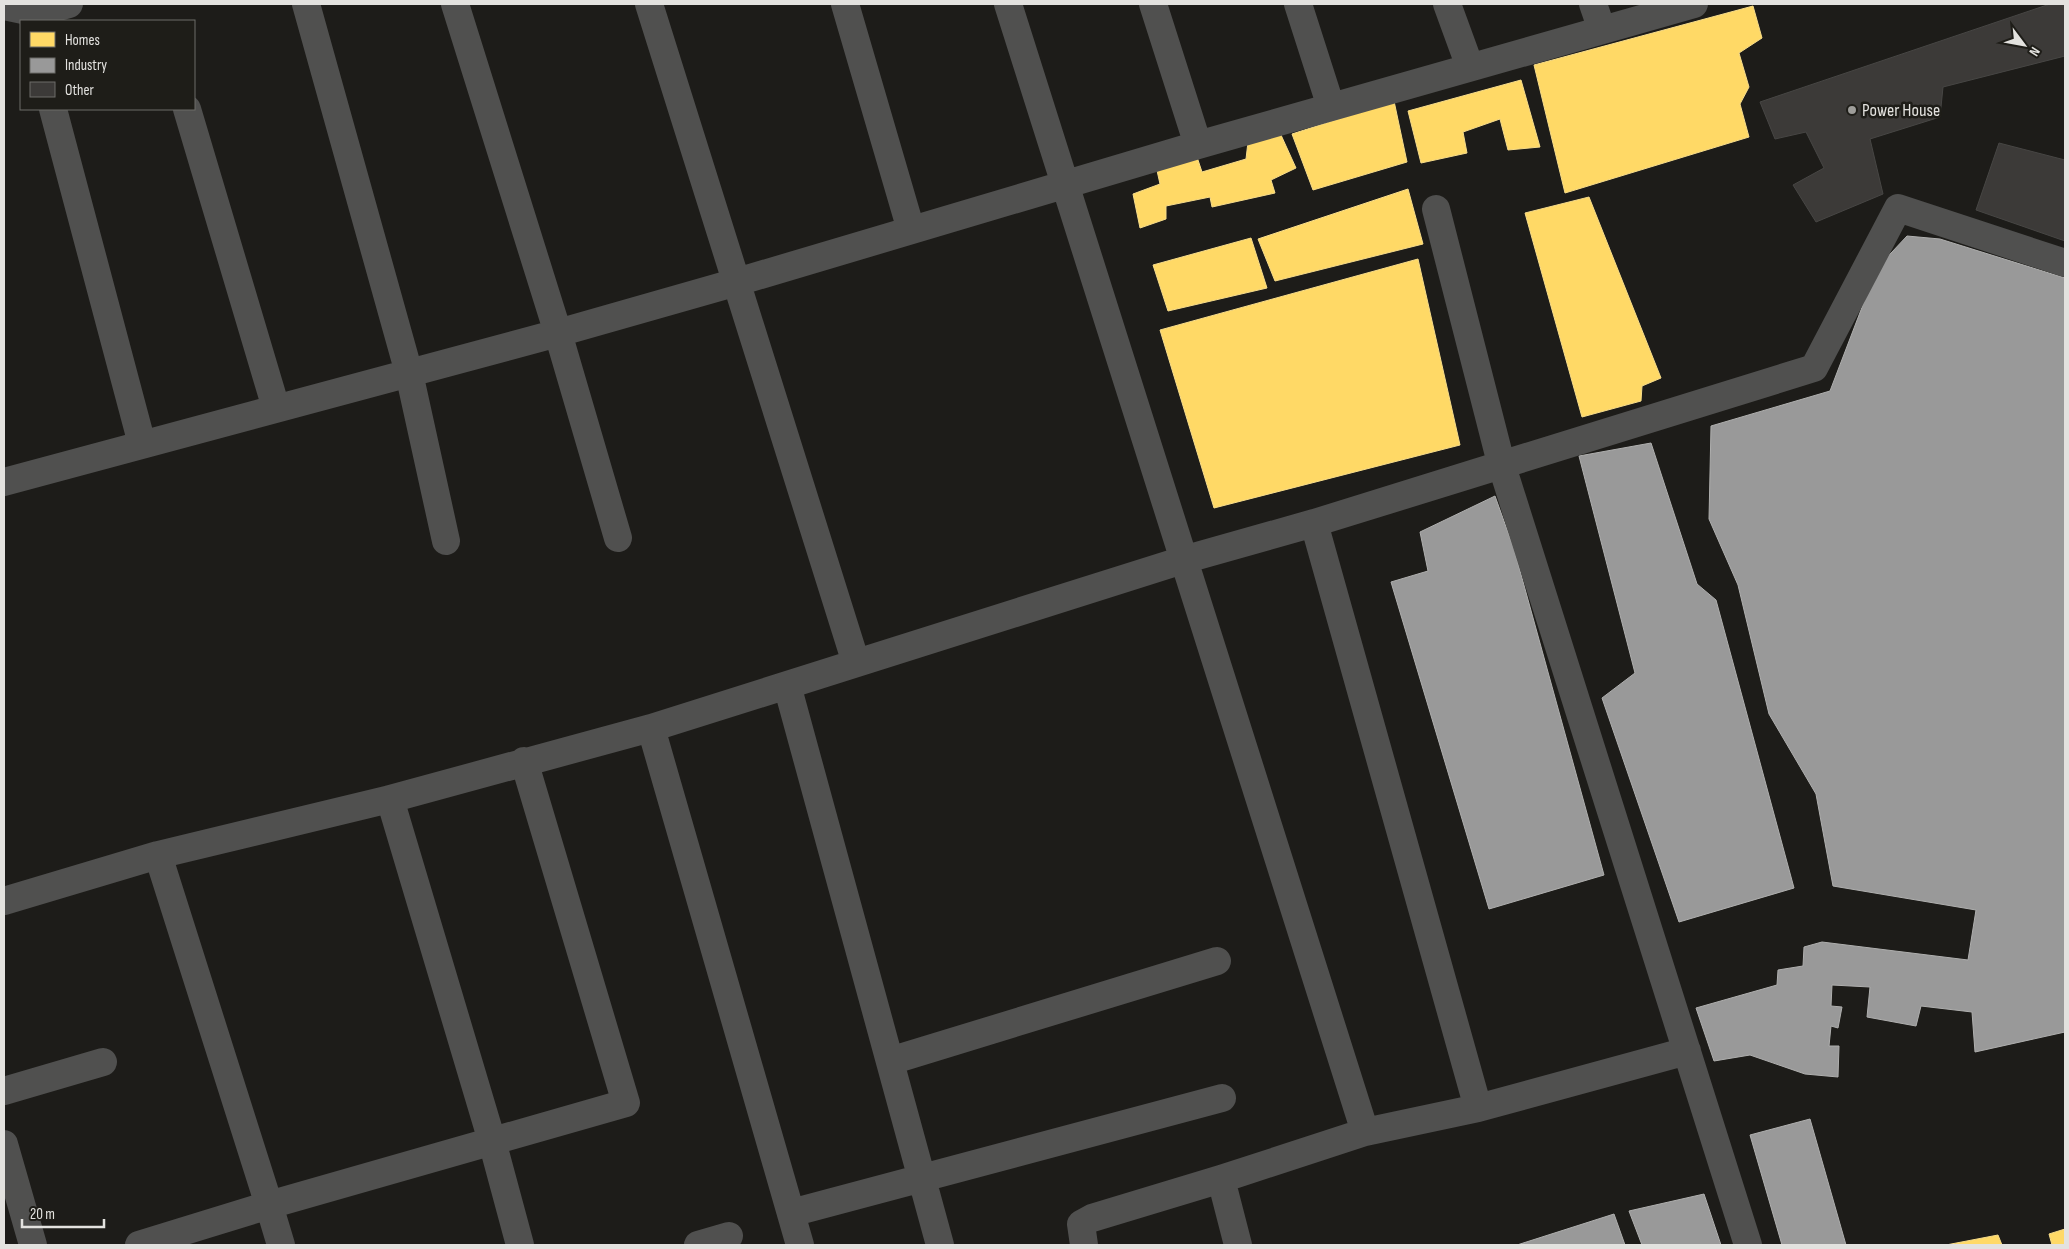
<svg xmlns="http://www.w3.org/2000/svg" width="2069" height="1249" font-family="'Sofia Sans Condensed',sans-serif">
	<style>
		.homes { fill: #ffd966; stroke: #f7dc8a }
		.industry { fill: #999; stroke: #afafae }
		.building { fill: #3c3a38; stroke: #474644 }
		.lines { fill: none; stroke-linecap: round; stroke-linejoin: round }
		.street { stroke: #50504f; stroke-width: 28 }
		.poi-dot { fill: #9e9d9a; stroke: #1e1d18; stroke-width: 2 }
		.labels { text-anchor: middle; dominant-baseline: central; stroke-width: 5; stroke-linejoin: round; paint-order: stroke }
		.poi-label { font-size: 18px; fill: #e3e2df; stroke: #1e1d18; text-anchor: start }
	</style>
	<rect width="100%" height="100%" fill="#1d1c19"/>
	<path class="homes" d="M1753,6L1762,38L1739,53L1749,87L1740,104L1749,137L1565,193L1534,65Z
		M1521,80L1540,147L1508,150L1500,119L1463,132L1467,153L1421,163L1408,111Z
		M1394,101L1407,162L1313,190L1292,134Z
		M1281,135L1296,168L1271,180L1275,193L1212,207L1210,197L1166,206V219L1140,228L1133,194L1160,184L1156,166L1195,151L1202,172L1246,159L1248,142Z
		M1408,189L1423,244L1275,281L1258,239Z
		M1589,197L1661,378L1642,386L1641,401L1582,417L1525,213Z
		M1251,238L1267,288L1168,311L1153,265Z
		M1418,259L1460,445L1214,508L1160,330Z
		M2065,1229V1245H2052L2049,1234Z
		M1998,1235L2002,1245H1946Z"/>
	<path class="industry" d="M1907,236L1940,239L2065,278V1032L1975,1052L1972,1012L1921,1006L1916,1026L1867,1017L1870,987L1832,985L1831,1006L1842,1007L1838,1028L1831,1026L1829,1046H1839L1838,1077L1805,1074L1750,1055L1714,1061L1696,1008L1777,985L1778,970L1803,966L1804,947L1822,942L1968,960L1976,910L1833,886L1816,794L1769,714L1738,585L1709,519L1711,426L1830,391L1877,268Z
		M1651,443L1697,584L1716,600L1794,888L1679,922L1602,698L1635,673L1579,456Z
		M1495,496L1514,549L1604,875L1489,909L1391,582L1428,571L1420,532Z
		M1810,1119L1846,1245H1782L1750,1135Z
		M1704,1194L1721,1245H1642L1629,1211Z
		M1614,1214L1625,1245H1517Z"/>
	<path class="building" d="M2050,4H2065V56L1943,87L1940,117L1870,139L1883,194L1816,222L1793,185L1824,168L1806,132L1775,139L1760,102Z
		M1999,143L2065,160V241L1976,210Z"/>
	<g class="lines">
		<path class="street" d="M306,4L409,373L446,541
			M455,4L558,333L618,538
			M649,4L856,663
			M845,4L911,230
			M1008,4L1365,1132
			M1153,4L1198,145
			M1298,4L1331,107
			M1447,4L1470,67
			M1593,4L1602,30
			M4,6L37,13L69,4
			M53,109L142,444
			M187,109L276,408
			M1436,209L1501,463L1748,1245
			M4,482L558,333L737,282L1198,145L1694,4
			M1314,523L1478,1108
			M787,685L940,1245
			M651,728L800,1245
			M390,799L492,1141L520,1245
			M158,855L269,1205L626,1103L524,761
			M4,901L158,855L390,799L651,728L1183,560L1314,523L1814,368L1898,208L2065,263
			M890,1061L1217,961
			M4,1091L103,1062
			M4,1144L33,1245
			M1221,1179L1238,1245
			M791,1213L1222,1098
			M139,1245L269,1205L281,1245
			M698,1245L729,1236
			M1084,1245L1081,1224L1092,1218L1221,1179L1365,1132L1478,1108L1687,1051"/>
	</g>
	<circle class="poi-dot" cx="1852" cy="110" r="5"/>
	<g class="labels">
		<g class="poi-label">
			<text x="1862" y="110">Power House</text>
		</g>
	</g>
	<rect width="2069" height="1249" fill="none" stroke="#e3e2df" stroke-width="10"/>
	<rect x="20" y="20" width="175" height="90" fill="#1e1d18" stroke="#6d6c68"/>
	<rect x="30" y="32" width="25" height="15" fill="#ffd966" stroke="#6d6c68"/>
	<text x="65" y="45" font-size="15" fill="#e3e2df">Homes</text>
	<rect x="30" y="58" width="25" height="15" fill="#999999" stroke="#6d6c68"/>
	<text x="65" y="70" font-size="15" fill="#e3e2df">Industry</text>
	<rect x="30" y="82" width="25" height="15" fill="#3c3a38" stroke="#6d6c68"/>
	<text x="65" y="95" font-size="15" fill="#e3e2df">Other</text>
	<g transform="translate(2024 45) rotate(122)" stroke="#1e1d18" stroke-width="4" paint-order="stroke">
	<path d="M0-4L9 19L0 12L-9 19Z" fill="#e3e2df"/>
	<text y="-8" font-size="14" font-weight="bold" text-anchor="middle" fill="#e3e2df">N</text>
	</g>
	<path d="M22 1219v8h82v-8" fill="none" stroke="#e3e2df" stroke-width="2.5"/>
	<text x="30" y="1219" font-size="15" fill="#e3e2df" stroke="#1e1d18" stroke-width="4" paint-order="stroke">20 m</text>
</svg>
